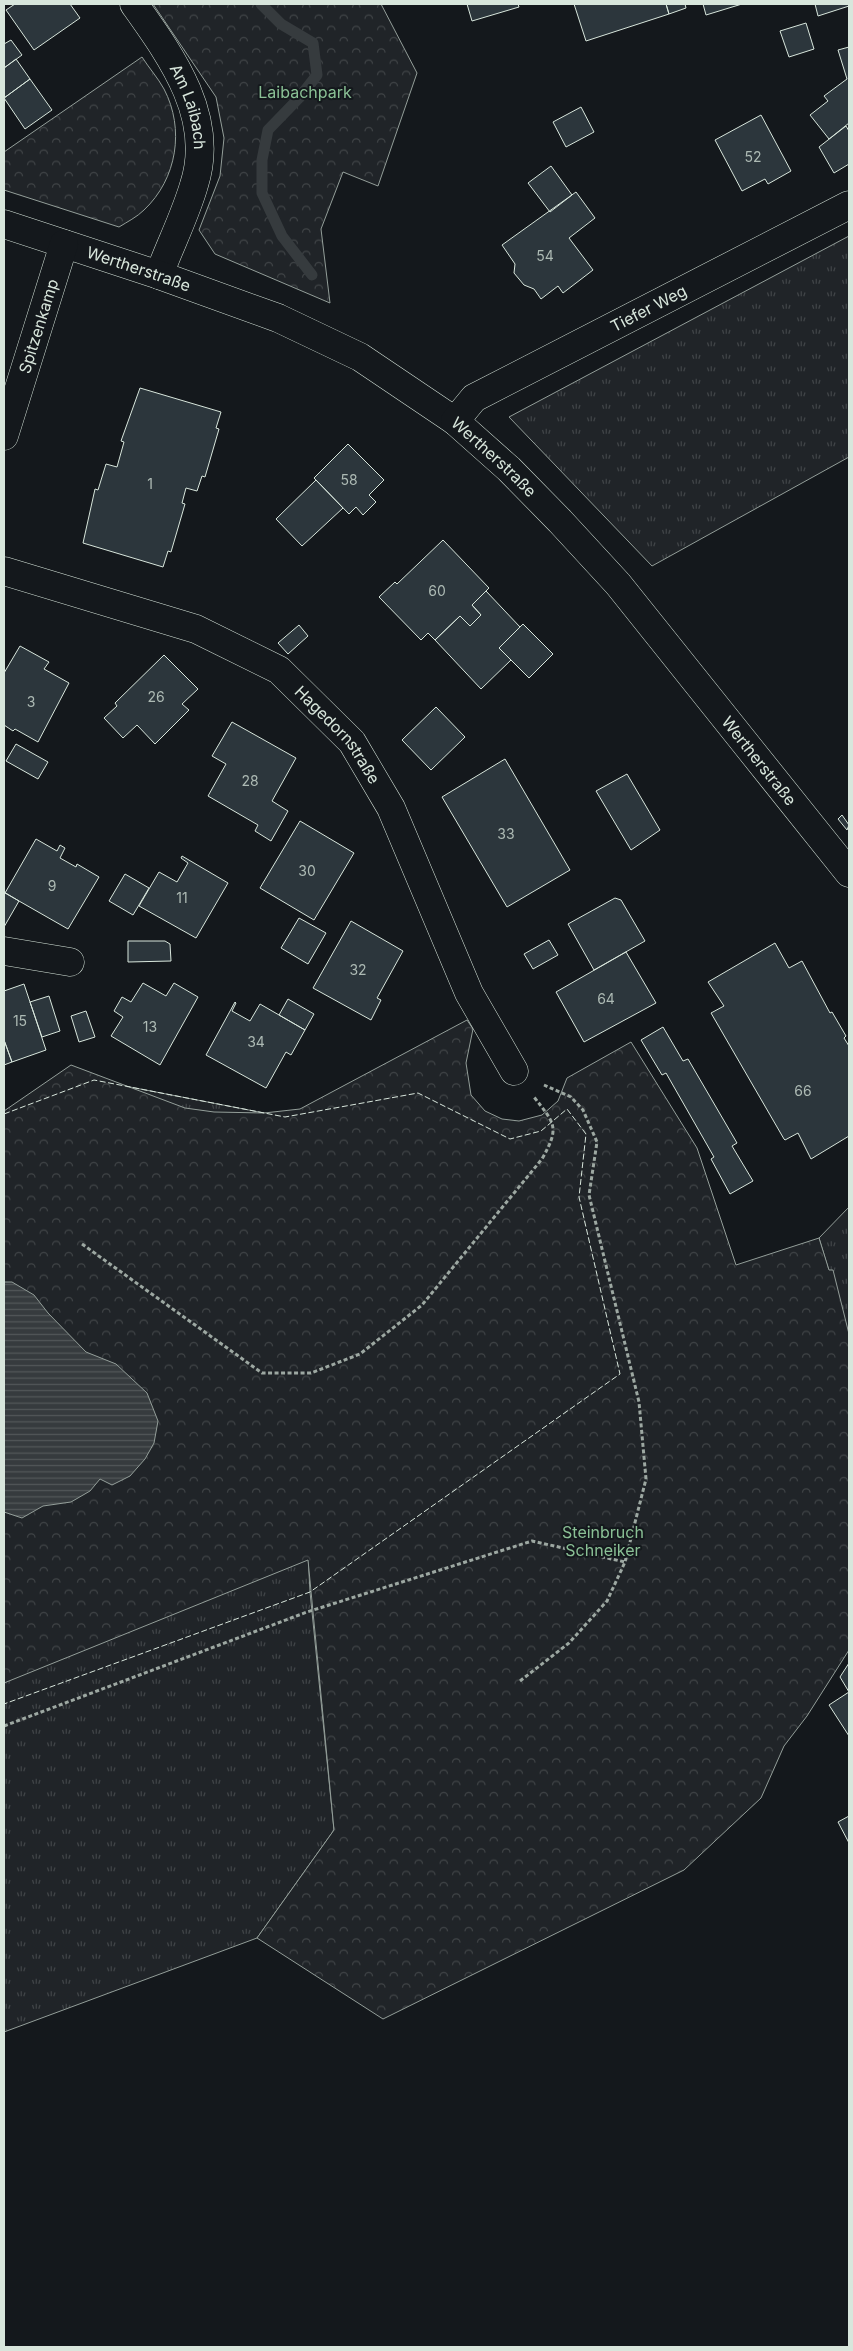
<svg xmlns="http://www.w3.org/2000/svg" width="853" height="2351" font-family="Inter,sans-serif">
	<style>
		.grass { fill: url(#grass-tufts); stroke: #939e99 }
		.forest { fill: url(#forest-crowns); stroke: #939e99 }
		.water { fill: url(#water-rules); stroke: #939e99 }
		.lines { fill: none; stroke-linecap: round; stroke-linejoin: round }
		.stream { stroke: #363b3e; stroke-width: 11 }
		.building { fill: #2c363c; stroke: #d8e6dc }
		.minor-casing { stroke: #d8e6dc; stroke-width: 29 }
		.path { stroke: #9da8a2; stroke-width: 3; stroke-dasharray: 4 2.5; stroke-linecap: butt }
		.minor { stroke: #14181c; stroke-width: 28 }
		.fence { stroke: #d8e6dc; stroke-width: 1; stroke-dasharray: 6 2.5; stroke-linecap: butt }
		.labels { text-anchor: middle; dominant-baseline: central; stroke-width: 4; stroke-linejoin: round; paint-order: stroke }
		.number-label { font-size: 14px; fill: #adbab4 }
		.park-label { font-size: 16px; fill: #8ac095; stroke: #14181c }
		.street-label { font-size: 16px; fill: #d8e6dc; stroke: #14181c }
	</style>
	<defs>
		<pattern id="grass-tufts" width="24" height="20" patternUnits="userSpaceOnUse" patternTransform="scale(1.25)"><rect width="24" height="20" fill="#202428"/><path d="M3 7l-1-3M5 7V3M7 7l1-3M15 17l-1-3M17 17v-4M19 17l1-3" fill="none" stroke="#404447"/></pattern>
		<pattern id="forest-crowns" width="20" height="18" patternUnits="userSpaceOnUse" patternTransform="scale(1.25)"><rect width="20" height="18" fill="#202428"/><path d="M2 6a3 3 0 1 1 6 0M12 15a3 3 0 1 1 6 0" fill="none" stroke="#404447"/></pattern>
		<pattern id="water-rules" width="6" height="5" patternUnits="userSpaceOnUse" patternTransform="scale(1.25)"><rect width="6" height="5" fill="#363b3e"/><path d="M0 2.5h6" fill="none" stroke="#525759"/></pattern>
	</defs>
	<rect width="100%" height="100%" fill="#14181c"/>
	<path class="grass" d="M849,236V457L652,566L509,417Z
		M94,1080L285,1117L310,1592L334,1830L257,1938L4,2032V1512Z
		M849,1207V1337L819,1238Z"/>
	<path class="forest" d="M153,4H381L417,73L378,186L343,172L321,229L330,303L215,254L199,230L220,176L224,138L216,97Z
		M142,57C149,68 158,78 164,89C185,129 177,179 144,210C137,217 127,222 119,227L4,190V152Z
		M467,1020L473,1029L466,1063L471,1095L485,1111L502,1119L519,1121L542,1115L558,1101L567,1078L631,1042L697,1148L736,1265L819,1238L829,1270H833L849,1334V1650L807,1716L784,1746L761,1798L684,1870L383,2019L257,1938L334,1830L308,1560L4,1683V1111L71,1065L185,1108L214,1112L264,1113L300,1109Z"/>
	<path class="water" d="M4,1282H12L34,1295L48,1313L86,1352L116,1364L147,1393L158,1421L154,1443L145,1459L130,1476L112,1485L100,1479L90,1491L71,1502L43,1506L22,1518L4,1512Z"/>
	<g class="lines">
		<path class="stream" d="M261,4L281,24L313,43L317,75L299,98L268,130L262,160V193L282,236L312,275"/>
	</g>
	<path class="building" d="M15,4H70L80,18L34,50L6,10Z
		M467,4H518L519,7L472,21Z
		M574,4H666L669,14L586,41Z
		M666,4H685L686,8L669,14Z
		M703,4H742L706,15Z
		M815,4H849V6L818,16Z
		M806,23L814,49L789,57L780,31Z
		M11,40L22,55L4,68V44Z
		M849,47V123L829,139L810,115L828,101L824,96L847,79L838,50Z
		M16,59L30,79L4,98V68Z
		M30,79L52,110L25,129L4,98Z
		M581,107L594,132L566,147L553,122Z
		M761,115L791,171L768,184L765,179L742,191L715,140Z
		M846,126L849,131V164L834,173L819,147Z
		M551,166L572,195L550,212L528,183Z
		M576,192L595,218L569,238L593,270L563,293L558,286L541,299L534,289L524,285L514,273L515,264L502,245Z
		M140,388L221,412L216,428L219,429L205,477L202,476L197,491L186,488L182,503L185,504L171,552L168,551L163,567L83,543L95,489L98,490L106,464L117,467L124,442L121,441Z
		M348,444L384,480L369,495L376,502L363,515L356,507L349,514L314,478Z
		M316,480L343,508L302,546L276,519Z
		M443,540L489,588L472,605L481,615L470,626L460,616L435,640L428,633L421,640L379,597L395,582L397,584Z
		M486,591L520,627L499,648L511,660L481,689L435,640L460,616L470,626L481,615L472,605Z
		M523,624L553,654L529,678L499,648Z
		M299,625L308,636L288,654L278,643Z
		M20,646L49,662L44,669L69,683L38,742L15,729L13,731L4,725V673Z
		M164,655L198,689L182,704L189,710L155,744L137,725L123,738L104,718L117,706L115,703Z
		M436,707L465,737L431,770L402,740Z
		M232,722L296,758L272,801L288,811L271,841L255,831L258,825L208,796L226,764L212,756Z
		M16,744L48,762L38,779L6,761Z
		M505,759L570,870L507,907L442,797Z
		M627,774L660,830L631,850L596,791Z
		M842,815L849,825L847,830L838,819Z
		M300,821L354,853L314,920L260,888Z
		M36,839L57,851L60,845L65,848L60,858L76,867L77,864L99,877L68,929L5,893Z
		M182,856L228,883L196,938L139,906L159,872L177,882L188,863L181,858Z
		M125,874L149,888L133,915L109,901Z
		M4,892L19,901L4,927Z
		M615,898L621,900L645,941L594,970L568,924Z
		M299,918L326,933L308,964L281,948Z
		M351,921L403,951L377,998L381,1000L371,1020L313,988Z
		M549,940L558,955L533,969L524,954Z
		M128,941H165L170,944L171,961L128,962Z
		M775,943L789,968L802,961L830,1013L832,1012L846,1036L844,1038L849,1046V1136L811,1159L798,1133L785,1140L784,1139L711,1013L724,1006L708,982Z
		M626,952L656,1003L584,1042L556,992Z
		M143,983L166,996L174,983L198,997L160,1065L111,1036L123,1017L114,1011L122,997L131,1002Z
		M24,984L46,1050L12,1062L4,1040V991Z
		M49,996L60,1031L42,1037L30,1002Z
		M288,999L314,1014L305,1030L279,1015Z
		M235,1002L236,1003L232,1011L250,1021L260,1004L305,1030L291,1055L286,1052L266,1088L206,1055Z
		M86,1011L95,1037L79,1042L71,1016Z
		M663,1027L683,1061L688,1059L737,1143L732,1146L753,1181L730,1194L711,1159L714,1157L666,1073L662,1075L641,1040Z
		M4,1040L12,1062L4,1065Z
		M849,1663V1692L840,1677Z
		M849,1692V1736L829,1705Z
		M849,1816V1843L838,1822Z"/>
	<g class="lines">
		<defs>
			<g id="minor">
				<path id="s1" d="M134,4C171,56 216,117 194,185C185,216 170,245 159,275"/>
				<path id="s2" d="M4,224L159,275L278,318L360,357L455,421L509,469L560,521L618,584L849,873"/>
				<path id="s3" d="M455,421L474,398L849,205"/>
				<path id="s4" d="M4,436L64,244"/>
				<path id="s5" d="M4,571L196,629L279,670L352,742L391,808L469,993L514,1071"/>
				<path d="M4,951L70,962"/>
			</g>
		</defs>
		<use href="#minor" class="minor-casing"/>
		<path class="path" d="M82,1244L262,1373H311L360,1354L422,1305L542,1159C560,1127 555,1124 534,1097
			M520,1681L569,1643L607,1601L625,1562L646,1479L639,1402L589,1195L597,1142L583,1110L571,1097L544,1085
			M4,1726L307,1612L532,1541L625,1562"/>
		<use href="#minor" class="minor"/>
		<path class="fence" d="M4,1114L94,1080L285,1117L418,1093L510,1139L541,1131L567,1109L586,1134L579,1197L620,1374L310,1592L4,1704"/>
	</g>
	<g class="labels">
		<g class="number-label">
			<text x="753" y="156">52</text>
			<text x="545" y="255">54</text>
			<text x="349" y="479">58</text>
			<text x="150" y="483">1</text>
			<text x="437" y="590">60</text>
			<text x="156" y="696">26</text>
			<text x="31" y="701">3</text>
			<text x="250" y="780">28</text>
			<text x="506" y="833">33</text>
			<text x="307" y="870">30</text>
			<text x="52" y="885">9</text>
			<text x="182" y="897">11</text>
			<text x="358" y="969">32</text>
			<text x="606" y="998">64</text>
			<text x="20" y="1020">15</text>
			<text x="150" y="1026">13</text>
			<text x="256" y="1041">34</text>
			<text x="803" y="1090">66</text>
		</g>
		<g class="park-label">
			<text x="305" y="92">Laibachpark</text>
			<text x="603" y="1532">Steinbruch<tspan x="603" dy="18">Schneiker</tspan></text>
		</g>
		<g class="street-label">
			<text stroke="none"><textPath href="#s1" startOffset="118">Am Laibach</textPath></text>
			<text stroke="none"><textPath href="#s2" startOffset="142">Wertherstraße</textPath></text>
			<text stroke="none"><textPath href="#s3" startOffset="226">Tiefer Weg</textPath></text>
			<text stroke="none"><textPath href="#s4" startOffset="115">Spitzenkamp</textPath></text>
			<text stroke="none"><textPath href="#s2" startOffset="548">Wertherstraße</textPath></text>
			<text stroke="none"><textPath href="#s5" startOffset="381">Hagedornstraße</textPath></text>
			<text stroke="none"><textPath href="#s2" startOffset="952">Wertherstraße</textPath></text>
		</g>
	</g>
	<rect width="853" height="2351" fill="none" stroke="#d8e6dc" stroke-width="10"/>
</svg>
